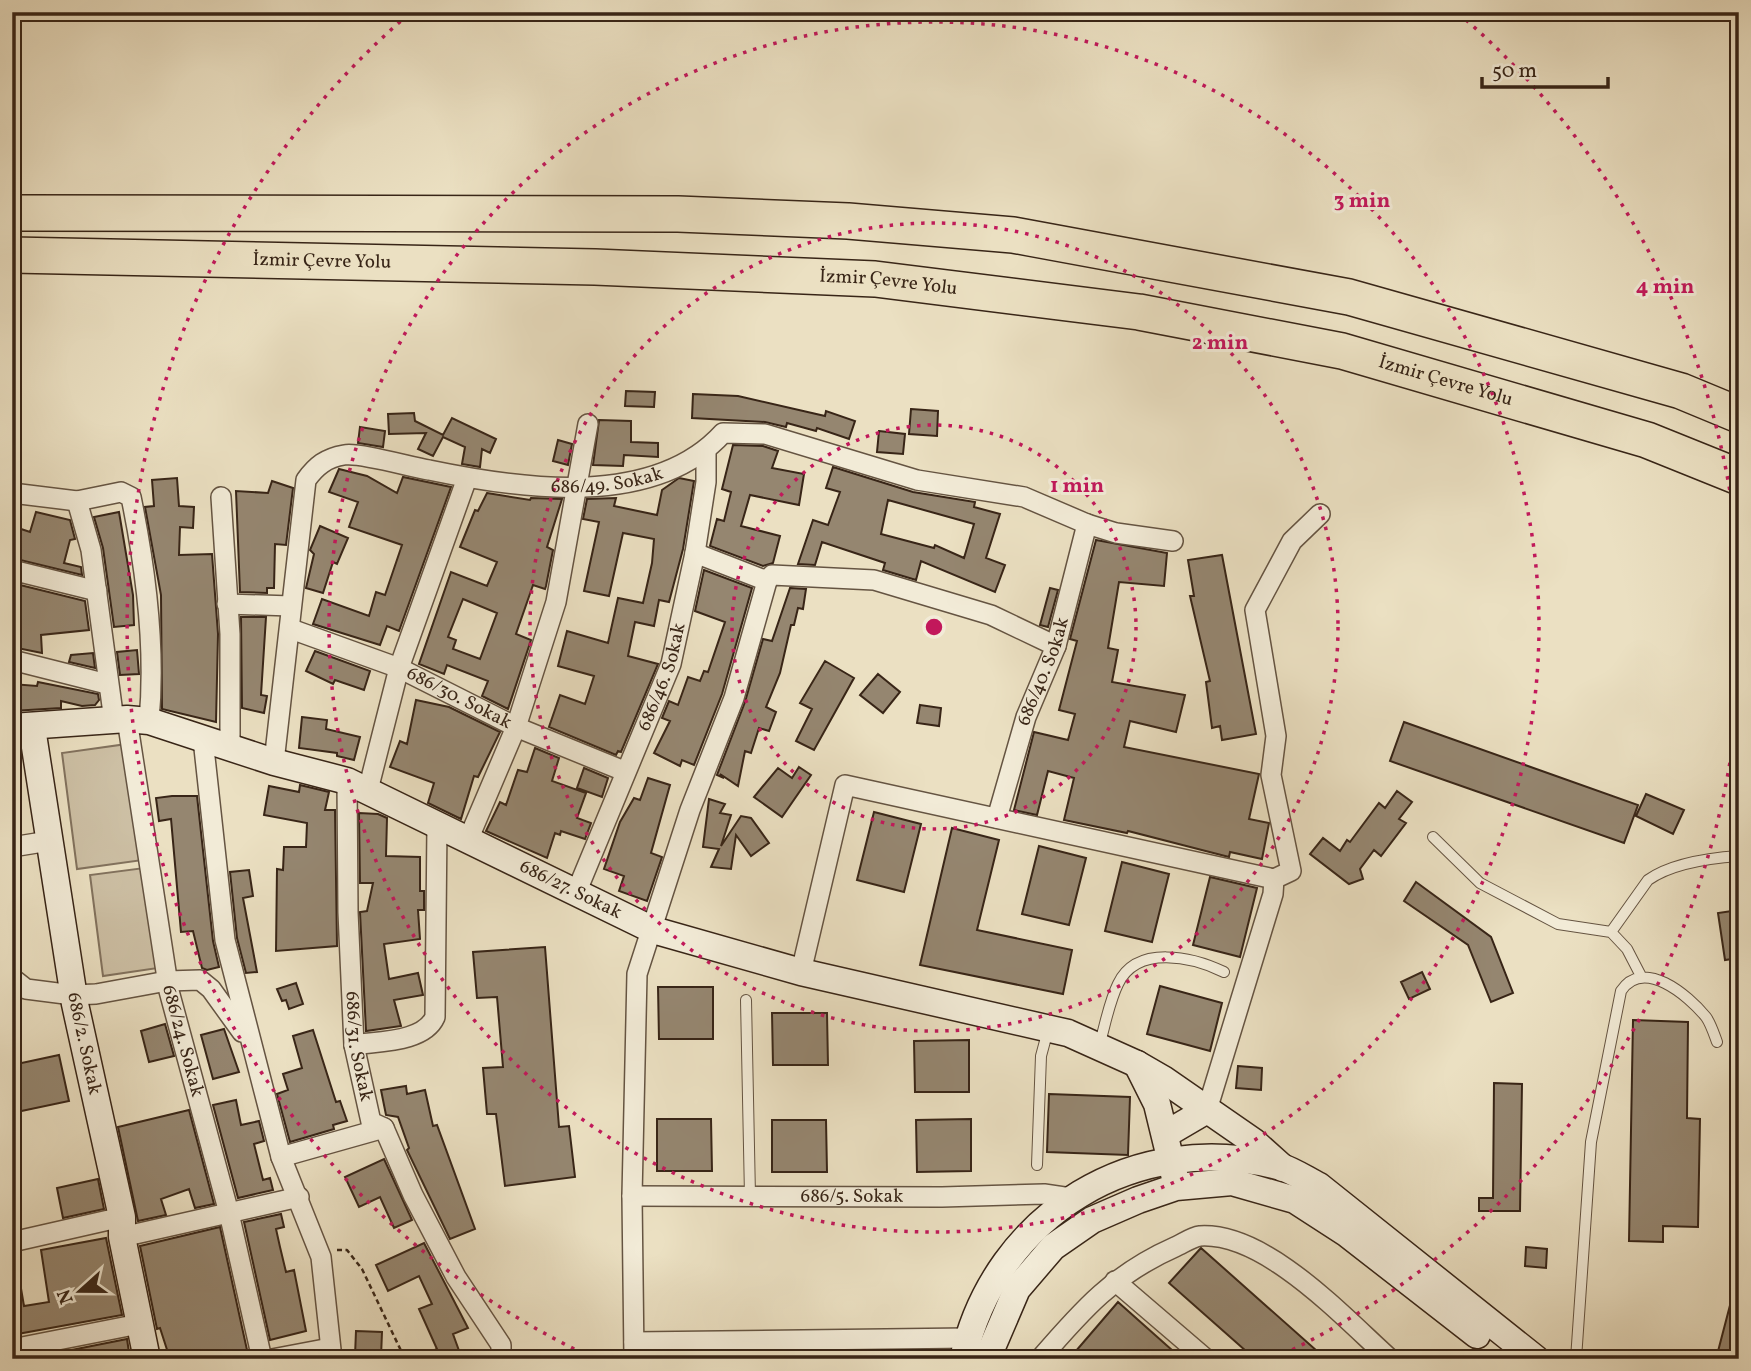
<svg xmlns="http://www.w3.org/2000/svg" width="1751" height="1371" font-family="Vollkorn,serif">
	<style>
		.green { fill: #cdc0a5; stroke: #82725e; stroke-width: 2 }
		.building { fill: #958670; stroke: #382517; stroke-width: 2; fill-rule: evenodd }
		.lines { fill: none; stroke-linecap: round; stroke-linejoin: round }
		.lane-casing { stroke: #655442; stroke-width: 12 }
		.street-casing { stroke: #655442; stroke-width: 22 }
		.secondary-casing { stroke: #382517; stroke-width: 29 }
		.highway-casing { stroke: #382517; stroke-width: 38 }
		.path { stroke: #382517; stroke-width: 2.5; stroke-dasharray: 5 3.5; stroke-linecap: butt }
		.lane { stroke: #f2ebd7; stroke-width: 10 }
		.street { stroke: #f2ebd7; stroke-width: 19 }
		.secondary { stroke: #f2ebd7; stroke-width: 26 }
		.highway { stroke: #ebe0c2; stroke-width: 35 }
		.ring { fill: none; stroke: #c2185b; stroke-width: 3.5; stroke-dasharray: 3.5 7 }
		.labels { text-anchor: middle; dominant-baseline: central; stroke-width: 6; stroke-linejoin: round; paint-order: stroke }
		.street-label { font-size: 19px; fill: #382517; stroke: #f2ebd7 }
		.centre { fill: #c2185b; stroke: #f2ebd7; stroke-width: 3.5 }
		.ring-label { font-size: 21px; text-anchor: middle; font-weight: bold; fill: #c2185b; stroke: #f2ebd7; stroke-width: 6; stroke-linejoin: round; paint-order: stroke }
	</style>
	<rect width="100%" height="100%" fill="#ebe0c2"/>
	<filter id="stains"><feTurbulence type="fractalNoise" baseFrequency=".00286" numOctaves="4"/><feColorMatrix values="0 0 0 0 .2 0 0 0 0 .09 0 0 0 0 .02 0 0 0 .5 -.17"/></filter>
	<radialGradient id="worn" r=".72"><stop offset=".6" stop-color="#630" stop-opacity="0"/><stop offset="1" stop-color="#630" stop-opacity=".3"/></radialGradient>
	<path class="green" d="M127,744L143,860L77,869L62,753Z
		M144,868L158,968L103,976L90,875Z"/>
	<path class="building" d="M626,391L655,392L654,407L625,406Z
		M693,394L738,396L825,416L826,411L855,421L849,439L817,428L816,431L787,423L786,427L765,422L692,418Z
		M911,409L938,411L937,436L909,434Z
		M414,413L415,421L443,435L452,418L496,439L490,453L482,449L480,467L462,464L465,447L443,437L433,456L418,449L426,433L389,434L388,414Z
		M599,420L631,421V442L658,443V457L624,455L623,466L593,465Z
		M360,427L385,431L383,447L358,443Z
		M879,431L905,434L903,454L877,452Z
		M558,440L572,444L568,465L553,461Z
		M733,445L763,446L778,451L772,468L804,474L799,505L750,495L741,526L780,536L773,563L763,566L710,546L717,519L724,521L731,492L722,489Z
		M833,467L913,492L975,502L974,507L1000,514L986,558L1005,565L995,592L921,561L916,580L883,570L885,563L822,542L815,565L798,564L813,520L828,525L840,492L826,488ZM888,500L974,524L964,558L935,545L934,548L881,534Z
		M339,469L367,476L397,493L403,477L451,487L399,631L387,626L380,645L313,624L322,599L369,616L376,592L385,595L402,545L349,527L358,502L329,492Z
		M177,478L179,506L194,507L193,528L180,527L179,555L212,554L218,634L216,722L162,709L161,595L145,507L154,506L152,480Z
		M679,478L694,481L683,549L669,602L659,600L654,626L635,622L628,656L658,664L621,752L618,751L616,755L549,727L560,695L585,704L594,676L558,666L567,631L608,643L618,598L643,603L652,563L654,539L623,533L609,596L584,591L599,522L583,519L587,499L616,498L614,506L657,515L662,490Z
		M272,481L293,488L286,545L275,544L274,588H267V593L240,592L236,491L268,493Z
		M487,493L530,500L531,498L562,499L547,547L553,550L546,586L545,589L533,585L516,634L531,640L508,709L482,696L488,681L447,665L444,674L419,664L451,572L487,586L497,562L460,547L475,510L478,511ZM463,599L497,613L480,659L453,649L456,640L448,637Z
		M36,512L70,520L75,539L70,540L64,563L81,567L82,575L12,558V526L30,532Z
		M119,512L133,595L134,625L114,627L103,548L94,517Z
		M320,526L348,538L337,564L333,562L323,593L306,588L314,554L310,550Z
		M1096,540L1167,553L1164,586L1119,582L1108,648L1118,650L1112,682L1185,695L1176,732L1130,721L1124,747L1259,774L1249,819L1269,823L1262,859L1230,852L1229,857L1128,831L1127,833L1064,820L1074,778L1048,771L1037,815L1014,810L1034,732L1068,740L1075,714L1059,710L1077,641L1070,639Z
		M1222,555L1256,734L1222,740L1220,726L1212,728L1206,682L1210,681L1190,596H1194L1188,560Z
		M704,570L752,588L722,694L694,765L682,760L680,766L654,753L670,721L662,718L669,701L678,705L688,677L700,681L704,671L708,672L725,622L695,611Z
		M12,583L85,601L89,630L41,635L42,653L12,647Z
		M790,588L806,589L803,609L798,608L794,625H791L780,673L766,707L776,712L769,731L759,728L751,753L745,751L738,786L720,774L724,778L717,775L745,702L763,639L772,641Z
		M1050,588L1058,590L1048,627L1040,625Z
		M241,617H266L261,695L267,696L264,713L242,708Z
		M137,650L139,674L120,675L117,652Z
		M315,651L370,671L364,690L335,680L333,684L306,671Z
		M93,653L95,668L69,662L71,655Z
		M825,661L854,678L814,750L796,741L812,709L800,703Z
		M878,674L900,692L883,713L860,695Z
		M38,682L98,694L99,700L95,705L82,706L61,701V708L12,711V684L37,686Z
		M416,700L449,707L500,732L478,777L474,776L461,819L428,803L434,783L390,767L400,741L407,744Z
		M920,705L941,708L939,726L917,723Z
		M302,717L327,720L326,729L360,737L354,760L337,756V753L299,748Z
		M1404,722L1638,805L1624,843L1390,761Z
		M535,748L559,758L552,781L586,793L577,818L591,823L585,839L561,831L560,835L555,833L547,858L486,831L500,802L506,805L518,770L527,772Z
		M799,767L811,775L782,817L754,797L778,768L792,778Z
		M584,768L608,778L602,797L577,788Z
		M648,778L670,785L651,853L662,857L647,901L619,891L624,876L604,869L620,822L634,798L640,800Z
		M300,785L329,792L325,810H335L337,946L276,951L277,869L283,870L284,847H306L307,823L264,815L269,786L299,792Z
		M1397,791L1412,802L1399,819L1406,823L1381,856L1374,850L1360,869L1363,879L1349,884L1310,854L1323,838L1340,851L1347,840L1350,842L1379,803L1385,808Z
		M1646,794L1684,810L1673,834L1636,816Z
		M172,796H197L213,941L219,967L207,970L202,968L193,931L181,932L171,819L159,821L156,798Z
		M709,799L725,804L720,813L731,815L721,846L741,816L751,818L769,843L751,856L736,835L731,869L711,867L719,849L703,847Z
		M874,812L921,824L904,892L857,880Z
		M359,813L378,814L387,818L386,856L420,857V891H424V910H418L420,939L384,944L389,979L418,973L423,995L394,1000L401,1026L366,1031L360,912L367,911L373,883H360Z
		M952,828L999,840L977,930L1072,950L1063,994L920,965Z
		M1039,846L1086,858L1069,925L1022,914Z
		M1122,862L1169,874L1152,942L1105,931Z
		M249,870L253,896L243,898L257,972L246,973L237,938L230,872Z
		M1210,877L1257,888L1240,957L1193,945Z
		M1416,882L1491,937L1513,993L1491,1002L1468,945L1404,901Z
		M1739,910V958L1725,960L1718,913Z
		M545,947L559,1127L569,1126L575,1177L505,1186L496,1114H487L483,1068L503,1067L497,997L477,998L473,952Z
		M1422,972L1430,989L1409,999L1401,982Z
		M296,983L303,1004L289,1009L286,1000L282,1001L277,989Z
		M1160,986L1222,1003L1210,1051L1147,1034Z
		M658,987H713V1039H659Z
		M772,1013H827L828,1065H773Z
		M1633,1020L1688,1022L1687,1118L1700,1119L1698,1227L1663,1226V1242L1629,1241Z
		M165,1024L174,1056L149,1062L141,1031Z
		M224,1029L239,1072L213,1079L201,1035Z
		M313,1030L336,1102L340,1101L347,1121L333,1125L334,1129L290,1142L277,1094L288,1090L283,1074L302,1068L293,1036Z
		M969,1040V1092H915L914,1041Z
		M59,1055L69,1101L12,1113V1065Z
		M1238,1066L1262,1068L1261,1090L1236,1088Z
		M1494,1083L1522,1084L1520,1211H1479V1198H1493Z
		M406,1086L407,1094L425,1090L433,1126L437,1125L475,1229L450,1239L407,1150L409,1148L398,1117L386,1115L381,1090Z
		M1049,1094L1130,1097L1128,1155L1047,1152Z
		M236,1100L241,1125L259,1121L264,1141L254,1144L263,1180L270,1178L273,1190L238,1198L213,1105Z
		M189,1110L214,1204L195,1208L189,1189L161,1199L166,1215L138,1221L118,1127Z
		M657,1119H711L712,1171H657Z
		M971,1119V1171L917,1172L916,1120Z
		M772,1120H826L827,1172H772Z
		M384,1159L412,1220L394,1228L380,1197L359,1207L345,1177Z
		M98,1179L104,1209L63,1218L57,1188Z
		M281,1214L284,1227L276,1229L280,1247L286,1272L294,1270L306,1331L270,1340L244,1222Z
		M220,1227L249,1359H170L160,1328L157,1329L140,1246Z
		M106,1238L122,1315L12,1335V1278L19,1277L24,1306L49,1302L41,1250Z
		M424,1243L468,1328L453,1334L462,1359H414L437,1349L419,1309L432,1304L419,1276L388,1291L376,1265Z
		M1526,1247L1547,1249L1546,1268L1525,1266Z
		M1201,1248L1326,1359H1255L1169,1283Z
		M1734,1290L1739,1291V1359H1716Z
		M1118,1302L1182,1359H1069Z
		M356,1331L382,1332L381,1357L355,1356Z
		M127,1339L130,1359H31V1358Z"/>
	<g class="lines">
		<defs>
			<path id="lane" d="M1433,837L1480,883L1558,924L1611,932L1627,949L1641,976
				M1611,932L1648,880C1672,863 1710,858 1739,856
				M746,1000L750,1196
				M1099,1046C1105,1026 1109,1002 1118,984C1137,944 1193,957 1224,972
				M1037,1165L1041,1056L1048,1030
				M1576,1359L1591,1142L1621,991C1643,957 1688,995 1706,1017C1711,1024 1714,1034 1717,1042"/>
			<g id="street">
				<path d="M12,493L77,501L121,492L131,497C146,570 156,647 149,721"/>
				<path d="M221,497L230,634V747"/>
				<path d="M77,501L91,550L114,721"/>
				<path d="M695,553L767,581"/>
				<path d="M12,570L97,591"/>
				<path d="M227,604L291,606"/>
				<path id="s1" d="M291,629L399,668L516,727L624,771"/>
				<path d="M12,660L107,684"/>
				<path id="s2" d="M127,719L169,991L229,1213L262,1359"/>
				<path d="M203,739L225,940L281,1157L321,1257L332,1359"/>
				<path id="s3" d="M274,762L306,480C316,466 326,458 344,455C360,452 410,467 429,470C520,489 654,509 723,433L765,434L917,480L1024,497L1087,524L1116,533L1173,541"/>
				<path id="s4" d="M347,781L348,912L354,1045L371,1122L384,1128L413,1195L456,1277L501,1345V1359"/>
				<path d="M368,790L399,668L467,478"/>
				<path id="s5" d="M997,818L1026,717L1056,646L1087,524"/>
				<path d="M468,840L516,727L556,602L588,424"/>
				<path d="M12,847L49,841"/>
				<path id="s6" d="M576,893L671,664L695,553L706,482V452"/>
				<path d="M801,972L845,785L1274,879"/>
				<path d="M12,978L26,989L73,995L96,994L167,981L200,980L211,989L242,1032"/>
				<path d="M354,1045C380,1041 424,1042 435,1017L437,825"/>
				<path d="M1207,1110L1273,894L1274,879L1291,871L1271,775L1276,736L1255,610L1292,541L1320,514"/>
				<path d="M281,1157L384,1128"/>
				<path id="s7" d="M632,1196L942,1197L1044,1194L1071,1198"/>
				<path d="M122,1237L299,1197"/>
				<path d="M12,1242L122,1217"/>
				<path d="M1115,1281L1206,1359"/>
				<path d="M634,1342L968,1338"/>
				<path d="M12,1349L139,1324"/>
				<path d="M272,1359L330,1348"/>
				<path d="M634,1359L632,1196L637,974L690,810L734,698L767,581L772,575L874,580L991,615L1056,646"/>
				<path d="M1040,1359C1083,1309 1114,1274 1175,1247C1182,1244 1192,1237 1200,1236C1266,1232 1344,1318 1390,1359"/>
			</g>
			<g id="secondary">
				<path id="s8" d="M12,727L127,719L149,721L274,762L347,781L653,930L801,972L1068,1033L1137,1064L1163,1079L1254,1142L1283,1168"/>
				<path id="s9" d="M32,728L75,1004L122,1217V1237L147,1359"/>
				<path d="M1137,1064L1157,1104L1175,1178"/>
				<path d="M1166,1134L1207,1110"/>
				<path d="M963,1359C995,1214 1137,1128 1281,1167C1294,1171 1307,1180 1319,1186L1536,1359"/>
				<path d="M987,1359L1017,1289L1053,1247L1092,1220L1138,1200L1176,1187L1232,1182L1295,1200L1346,1233L1477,1335"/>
			</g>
			<g id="highway">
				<path d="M12,213L678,214L848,221L1013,235L1349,297L1681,391L1739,415"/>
				<path id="s10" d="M12,255L595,267L875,279L1139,312L1342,351L1647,440L1739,477"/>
			</g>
		</defs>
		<use href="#lane" class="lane-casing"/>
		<use href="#street" class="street-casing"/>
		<use href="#secondary" class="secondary-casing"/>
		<use href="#highway" class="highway-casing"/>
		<path class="path" d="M337,1250H347L362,1269L405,1359"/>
		<use href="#lane" class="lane"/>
		<use href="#street" class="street"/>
		<use href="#secondary" class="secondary"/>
		<use href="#highway" class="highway"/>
	</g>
	<g class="ring">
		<circle cx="934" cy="627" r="202"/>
		<circle cx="934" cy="627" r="404"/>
		<circle cx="934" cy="627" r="605"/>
		<path d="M1739 690A807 807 0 0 1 1275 1358M593 1358A807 807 0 0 1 410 13M1458 13A807 807 0 0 1 1739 564"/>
	</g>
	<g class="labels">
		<g class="street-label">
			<text stroke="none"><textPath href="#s10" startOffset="310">İzmir Çevre Yolu</textPath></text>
			<text stroke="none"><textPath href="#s10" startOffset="877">İzmir Çevre Yolu</textPath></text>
			<text stroke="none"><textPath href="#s10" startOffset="1444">İzmir Çevre Yolu</textPath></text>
			<text stroke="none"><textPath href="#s3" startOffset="597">686/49. Sokak</textPath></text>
			<text stroke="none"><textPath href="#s5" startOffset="154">686/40. Sokak</textPath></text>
			<text stroke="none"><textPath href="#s6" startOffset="233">686/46. Sokak</textPath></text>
			<text stroke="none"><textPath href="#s1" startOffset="182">686/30. Sokak</textPath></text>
			<text stroke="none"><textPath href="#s8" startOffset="593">686/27. Sokak</textPath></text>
			<text stroke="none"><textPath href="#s2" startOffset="327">686/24. Sokak</textPath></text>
			<text stroke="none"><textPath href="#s9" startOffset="320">686/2. Sokak</textPath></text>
			<text stroke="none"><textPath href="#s4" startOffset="266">686/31. Sokak</textPath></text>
			<text stroke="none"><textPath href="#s7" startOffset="220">686/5. Sokak</textPath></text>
		</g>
	</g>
	<circle cx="934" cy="627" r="10" class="centre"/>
	<g class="ring-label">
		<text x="1362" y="207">3 min</text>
		<text x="1665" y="293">4 min</text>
		<text x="1220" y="349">2 min</text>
		<text x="1077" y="492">1 min</text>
	</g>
	<rect width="1751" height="1371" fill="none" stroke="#ebe0c2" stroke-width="42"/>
	<rect x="14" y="14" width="1723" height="1343" fill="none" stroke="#382517" stroke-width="3.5"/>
	<rect x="21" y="21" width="1709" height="1329" fill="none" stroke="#382517" stroke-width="2"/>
	<g transform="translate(80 1291) rotate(249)" stroke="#f2ebd7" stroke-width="5" paint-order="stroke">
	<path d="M0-5L12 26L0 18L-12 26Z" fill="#382517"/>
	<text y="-10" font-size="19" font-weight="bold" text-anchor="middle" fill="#382517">N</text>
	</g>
	<path d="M1482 77v10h126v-10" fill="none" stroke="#382517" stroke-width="3.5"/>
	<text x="1492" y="77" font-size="21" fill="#382517" stroke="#f2ebd7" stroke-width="5" paint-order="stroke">50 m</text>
	<rect width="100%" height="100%" filter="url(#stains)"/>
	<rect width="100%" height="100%" fill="url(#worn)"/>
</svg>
